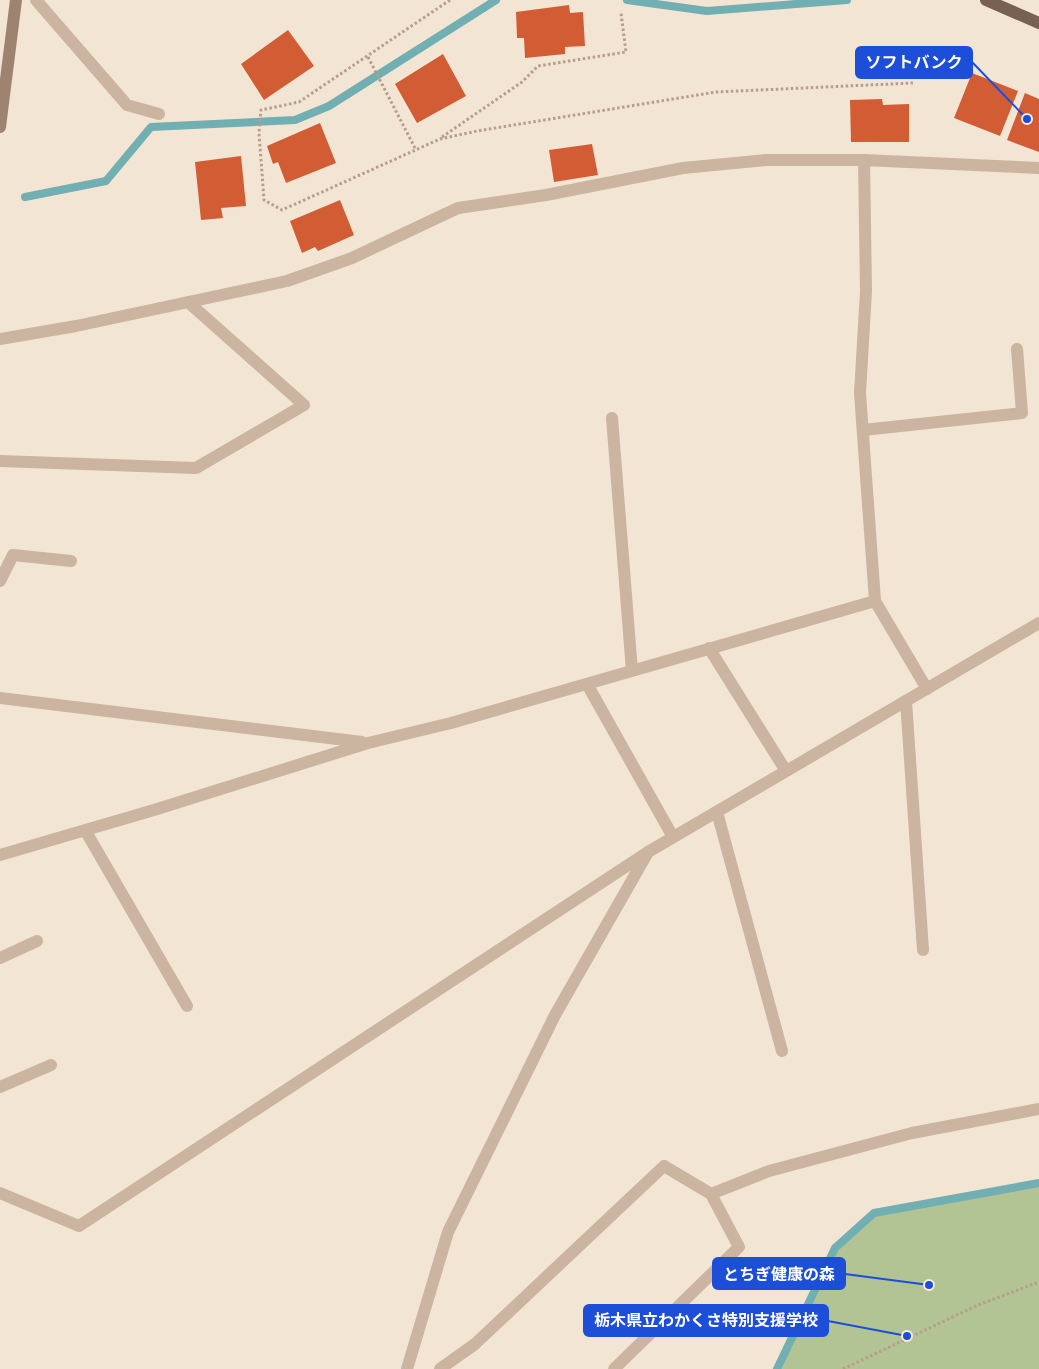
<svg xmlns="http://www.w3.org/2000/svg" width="1039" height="1369" font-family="Arial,'Noto Sans JP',sans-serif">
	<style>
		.green { fill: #b2c394 }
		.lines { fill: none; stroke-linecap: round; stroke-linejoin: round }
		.stream { stroke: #71afb2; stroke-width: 8 }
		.building { fill: #d25c33 }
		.path { stroke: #b79e8a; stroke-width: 3; stroke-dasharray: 2.5 2.5; stroke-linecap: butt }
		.street { stroke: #cbb4a0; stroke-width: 12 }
		.secondary { stroke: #9f8371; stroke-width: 12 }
		.primary { stroke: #786053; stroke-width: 12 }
		.leader { fill: none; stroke: #1d4ed8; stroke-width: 2 }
		.callout-dot { fill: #1d4ed8; stroke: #fbefe1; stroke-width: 2 }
		.callout { fill: #1d4ed8; stroke: #1d4ed8; stroke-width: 2 }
		.callout-label { font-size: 16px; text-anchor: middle; font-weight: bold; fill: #fff }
	</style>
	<rect width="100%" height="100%" fill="#f3e5d4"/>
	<path class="green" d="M1039,1183V1369H778L835,1248L874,1213Z"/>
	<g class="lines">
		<path class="stream" d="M627,0L707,11L847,0
			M25,197L106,181L151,127L295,120L329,106L496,0
			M777,1369L835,1248L874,1213L1039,1183"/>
	</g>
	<path class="building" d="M569,5L570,13L583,12L585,46L565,47V54L525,58L524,38H517L516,12Z
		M288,30L314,66L264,100L241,64Z
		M443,54L466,96L417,123L395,84Z
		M972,73L1018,91L1000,136L954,118Z
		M1025,93L1039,99V152L1007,140Z
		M882,99L883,105L909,104V142H851L850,100Z
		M320,123L336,163L286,183L278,162L273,164L267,146Z
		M592,144L598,175L554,182L549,150Z
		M241,156L246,206L221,208L223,218L201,220L195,162Z
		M340,200L354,235L318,251L315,247L302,253L290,221Z"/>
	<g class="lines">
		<path class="path" d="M450,0L299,102L261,110L259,133L264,200L282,210L440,139L477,131L716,92L913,83
			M368,57L416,150
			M442,137L522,82L538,66L626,52L621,13
			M843,1369L978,1305L1039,1282"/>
		<path class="street" d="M36,0L127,105L159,114
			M864,160L866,291L860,393L875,601L927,689
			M0,339L76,326L287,281L352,258L458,208L546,195L683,168L766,160H864L1039,168
			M612,418L632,671
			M863,430L1022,413L1017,349
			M0,461L196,468L304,405L188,302
			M0,581L13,555L71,561
			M709,648L786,771
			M587,684L673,837
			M0,698L362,742
			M906,701L923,950
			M717,812L782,1051
			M85,830L187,1006
			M0,855L154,810L368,743L451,723L875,601
			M0,958L37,941
			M0,1087L51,1065
			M0,1193L79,1226L648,852L1039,623
			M711,1194L769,1171L912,1133L1039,1109
			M407,1369L448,1232L555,1015L647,854
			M440,1369L475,1344L664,1166L711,1194L739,1247L614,1369"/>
		<path class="secondary" d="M0,127L16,0"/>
		<path class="primary" d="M986,0L1039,23"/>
	</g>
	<path class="leader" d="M1027 119L972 62M929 1285L845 1274M907 1336L828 1321"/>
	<g class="callout-dot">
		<circle cx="1027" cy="119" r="5"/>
		<circle cx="929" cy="1285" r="5"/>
		<circle cx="907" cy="1336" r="5"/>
	</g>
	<g class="callout">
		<rect x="856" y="47" width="116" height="31" rx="5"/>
		<rect x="713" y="1258" width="132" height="31" rx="5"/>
		<rect x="584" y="1305" width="244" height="31" rx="5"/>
	</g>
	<g class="callout-label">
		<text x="914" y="68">ソフトバンク</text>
		<text x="779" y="1280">とちぎ健康の森</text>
		<text x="706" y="1326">栃木県立わかくさ特別支援学校</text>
	</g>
</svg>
